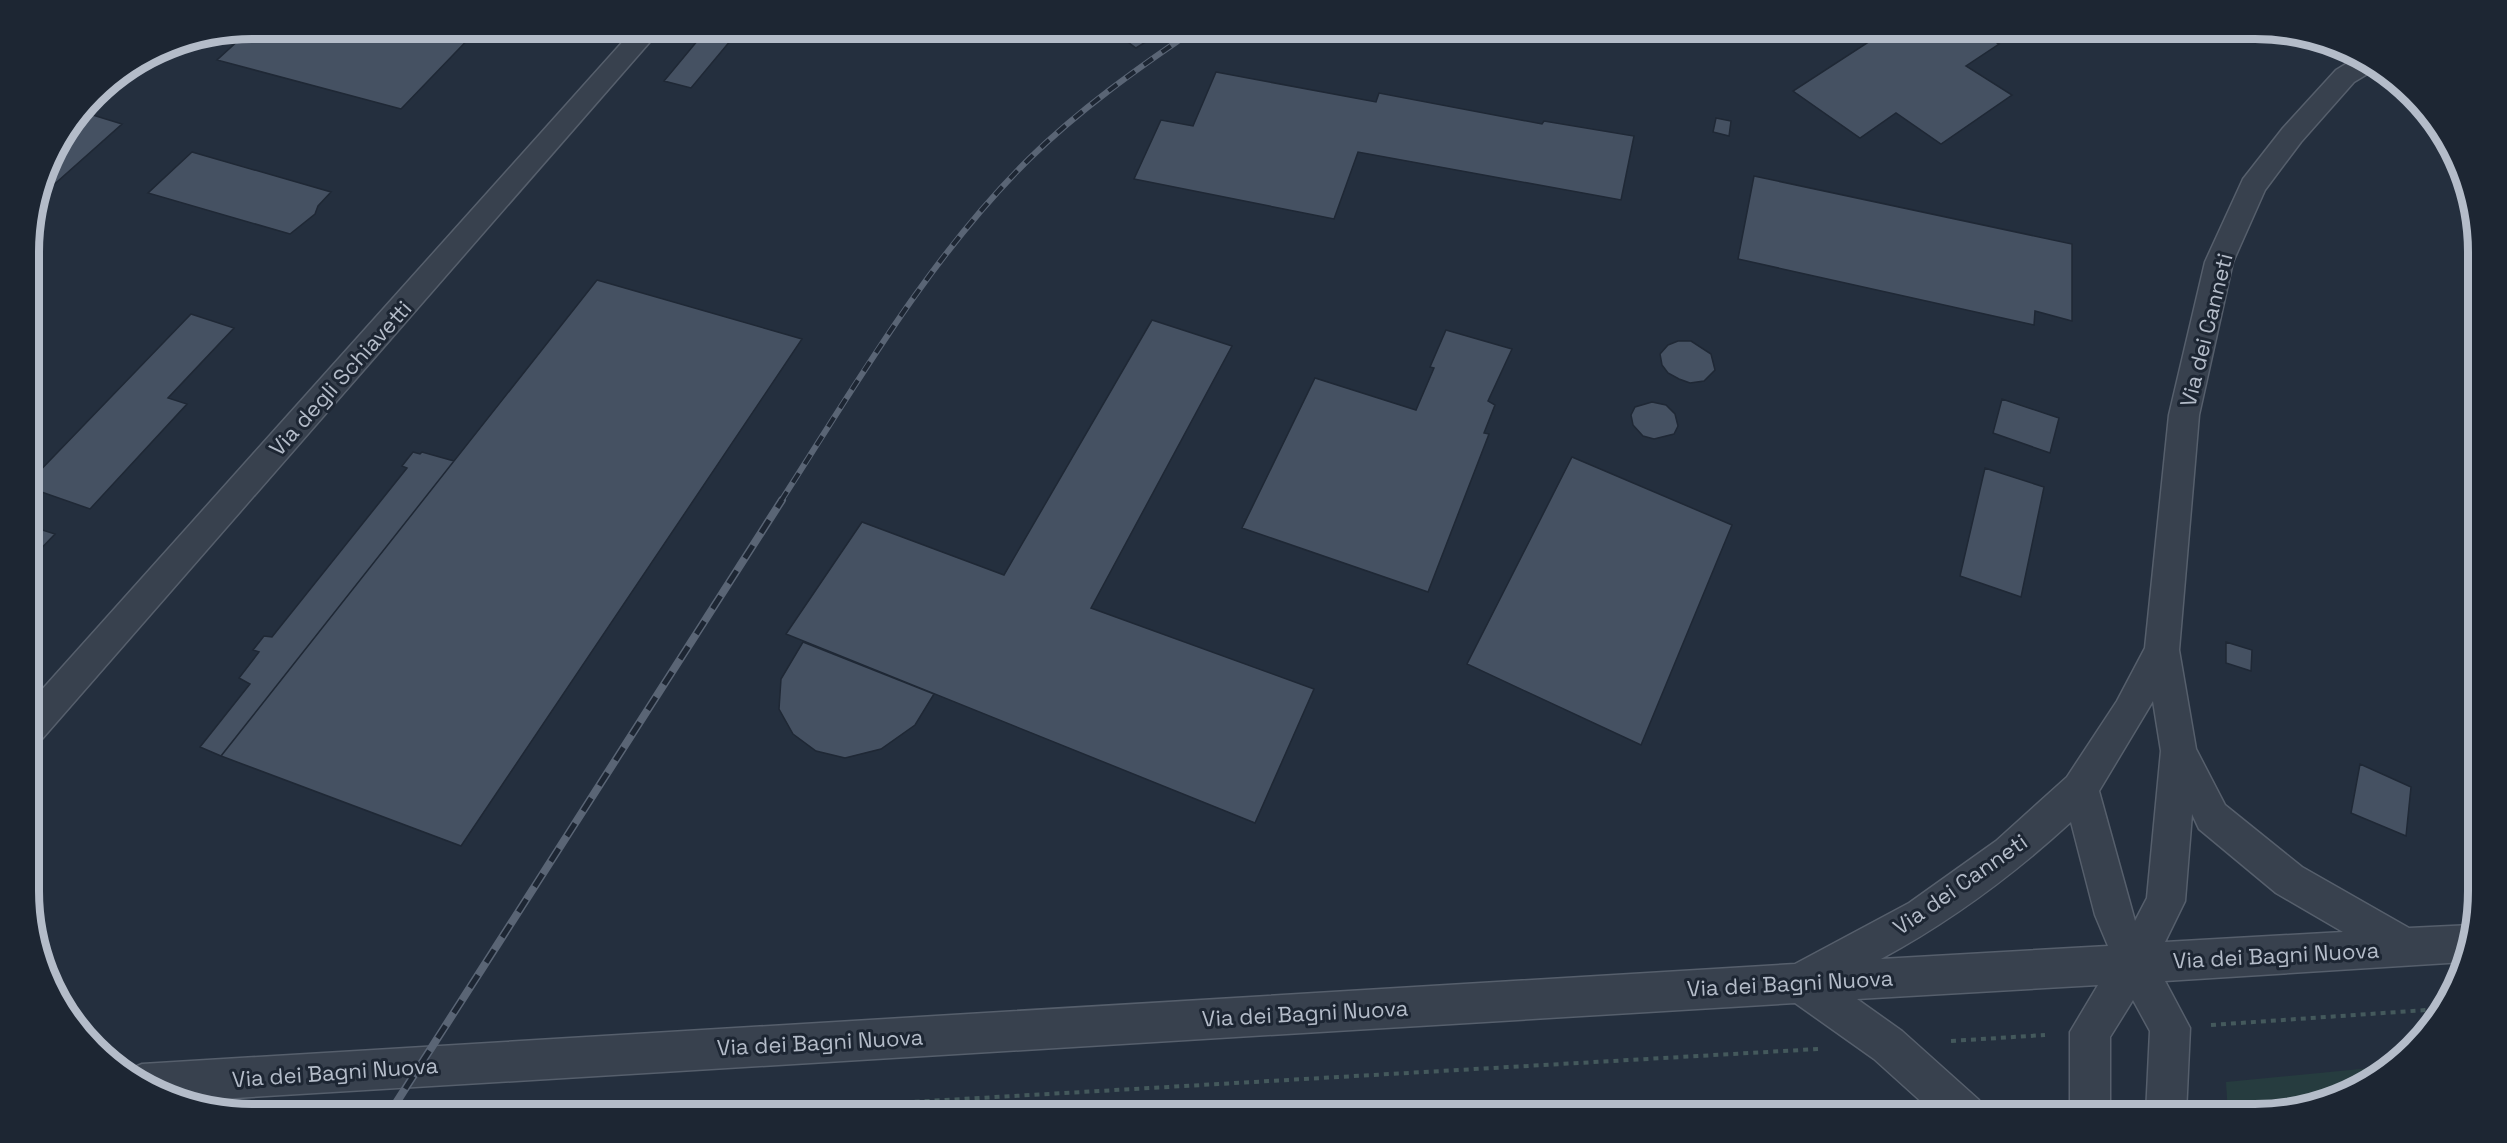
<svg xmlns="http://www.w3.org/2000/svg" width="2507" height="1143" font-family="'Space Grotesk',sans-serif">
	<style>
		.green { fill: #263c3f }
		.building { fill: #455162; stroke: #1f2835; stroke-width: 1.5 }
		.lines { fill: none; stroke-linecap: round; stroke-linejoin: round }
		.minor-casing { stroke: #565f6c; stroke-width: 3 }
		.path { stroke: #44595c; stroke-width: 4; stroke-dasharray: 5 5; stroke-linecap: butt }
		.minor { fill: #38414e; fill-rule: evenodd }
		.rail-far1-casing { stroke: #5a6575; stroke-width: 6 }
		.rail-casing { stroke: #5a6575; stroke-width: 8 }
		.rail-far1 { stroke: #1d2633; stroke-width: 4; stroke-dasharray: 11; stroke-linecap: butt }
		.rail { stroke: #1d2633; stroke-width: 5; stroke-dasharray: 15; stroke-linecap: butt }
		.labels { text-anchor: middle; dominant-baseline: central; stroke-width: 6; stroke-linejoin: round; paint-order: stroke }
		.street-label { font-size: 22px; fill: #b4bcc9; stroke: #1d2633 }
		.rim { fill: none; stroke: #b4bcc9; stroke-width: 8 }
	</style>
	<rect width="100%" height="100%" fill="#242f3e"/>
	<path class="green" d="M2391,1066C2347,1106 2285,1114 2228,1114L2226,1082Z"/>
	<path class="building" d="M252,28H479L401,109L217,60Z
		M708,28H741L691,88L664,81Z
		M1134,28H1138L1152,38L1136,48L1121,37Z
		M1890,28H1973L1999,44L1966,66L2012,95L1941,144L1896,113L1860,138L1793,91Z
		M1216,72L1376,102L1379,93L1542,124L1544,121L1634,136L1621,200L1358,152L1334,219L1134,179L1161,120L1193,126Z
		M83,112L122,124L40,197L52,153Z
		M1716,118L1731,121L1729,136L1713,132Z
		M192,152L331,192L318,206L315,214L290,234L148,193Z
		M1754,176L2072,244V321L2035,311L2034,325L1738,259Z
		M597,280L802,339L461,846L221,756Z
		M191,314L234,328L168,398L187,404L90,509L30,488V481Z
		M1152,320L1232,346L1091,608L1314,689L1255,823L786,634L862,522L1004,575Z
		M1446,330L1512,349L1488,401L1495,405L1484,433L1489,434L1428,592L1242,528L1315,378L1416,410L1434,368L1430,367Z
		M1678,341H1691L1711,354L1715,370L1704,381L1690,383L1679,379L1668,373L1662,365L1660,354L1668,345Z
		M2002,399L2059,418L2050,453L1993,433Z
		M1652,402L1666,405L1675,414L1678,426L1674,434L1654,439L1643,436L1633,425L1631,415L1635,407Z
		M413,452L420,454L422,452L454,461L221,756L200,747L250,684L239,678L259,652L253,650L264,636L272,637L407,468L402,466Z
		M1572,457L1732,525L1641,745L1467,664Z
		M1985,468L2044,487L2021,597L1960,576Z
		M30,526L55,534L30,560Z
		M803,642L934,694L915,725L881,749L845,758L816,751L793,734L779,709L781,679Z
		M2226,642L2252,650L2251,671L2226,663Z
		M2360,764L2411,787L2406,836L2351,813Z"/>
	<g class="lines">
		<defs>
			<path id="minor" d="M635,28H662L42,739L30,744V703Z
				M2359,56L2379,67L2354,82L2301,142L2265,190L2233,262L2199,415L2179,650L2196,749L2225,805L2302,867L2409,928L2472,925L2464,962L2165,981L2190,1028L2186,1114H2146L2150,1031L2133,1000L2110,1037V1114H2070V1032L2098,985L1857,999L1902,1031L1979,1100L1985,1114H1935L1874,1059L1795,1003L186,1101L166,1097L126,1074L128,1070L142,1064L1795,964L1909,903L1996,841L2067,777L2117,701L2145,648L2169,415L2205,262L2243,179L2283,128L2336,70ZM2153,701L2161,751L2147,898L2135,921L2099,791ZM2192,814L2199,829L2276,893L2343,932L2165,942L2185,901ZM2071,822L2095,915L2108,946L1881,959C1951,921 2012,876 2071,822Z"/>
		</defs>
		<use href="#minor" class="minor-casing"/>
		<path class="path" d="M2211,1025L2441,1009
			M1951,1041L2045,1035
			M705,1114L1818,1049"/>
		<use href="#minor" class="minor"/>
		<defs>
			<path id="rail-far1" d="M781,501C857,383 928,259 1029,159C1080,109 1138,68 1197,28"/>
			<path id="rail" d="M389,1114L782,500"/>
		</defs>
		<use href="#rail-far1" class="rail-far1-casing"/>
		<use href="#rail" class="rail-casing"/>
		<use href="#rail-far1" class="rail-far1"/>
		<use href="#rail" class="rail"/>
	</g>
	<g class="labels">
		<g class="street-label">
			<text transform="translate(2206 330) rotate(-76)">Via dei Canneti</text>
			<text transform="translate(340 378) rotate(-48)">Via degli Schiavetti</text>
			<text transform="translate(1960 884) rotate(-35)">Via dei Canneti</text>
			<text transform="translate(2276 955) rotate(-3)">Via dei Bagni Nuova</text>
			<text transform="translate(1790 983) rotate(-3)">Via dei Bagni Nuova</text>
			<text transform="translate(1305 1013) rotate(-3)">Via dei Bagni Nuova</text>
			<text transform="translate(820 1042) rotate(-3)">Via dei Bagni Nuova</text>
			<text transform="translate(335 1072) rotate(-4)">Via dei Bagni Nuova</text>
		</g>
	</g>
	<path d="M0 0H2507V1143H0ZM252 39H2255A213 213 0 0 1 2468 252V891A213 213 0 0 1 2255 1104H252A213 213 0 0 1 39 891V252A213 213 0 0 1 252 39Z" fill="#1d2633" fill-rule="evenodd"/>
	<path class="rim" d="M252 39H2255A213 213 0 0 1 2468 252V891A213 213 0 0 1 2255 1104H252A213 213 0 0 1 39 891V252A213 213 0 0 1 252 39Z"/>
</svg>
